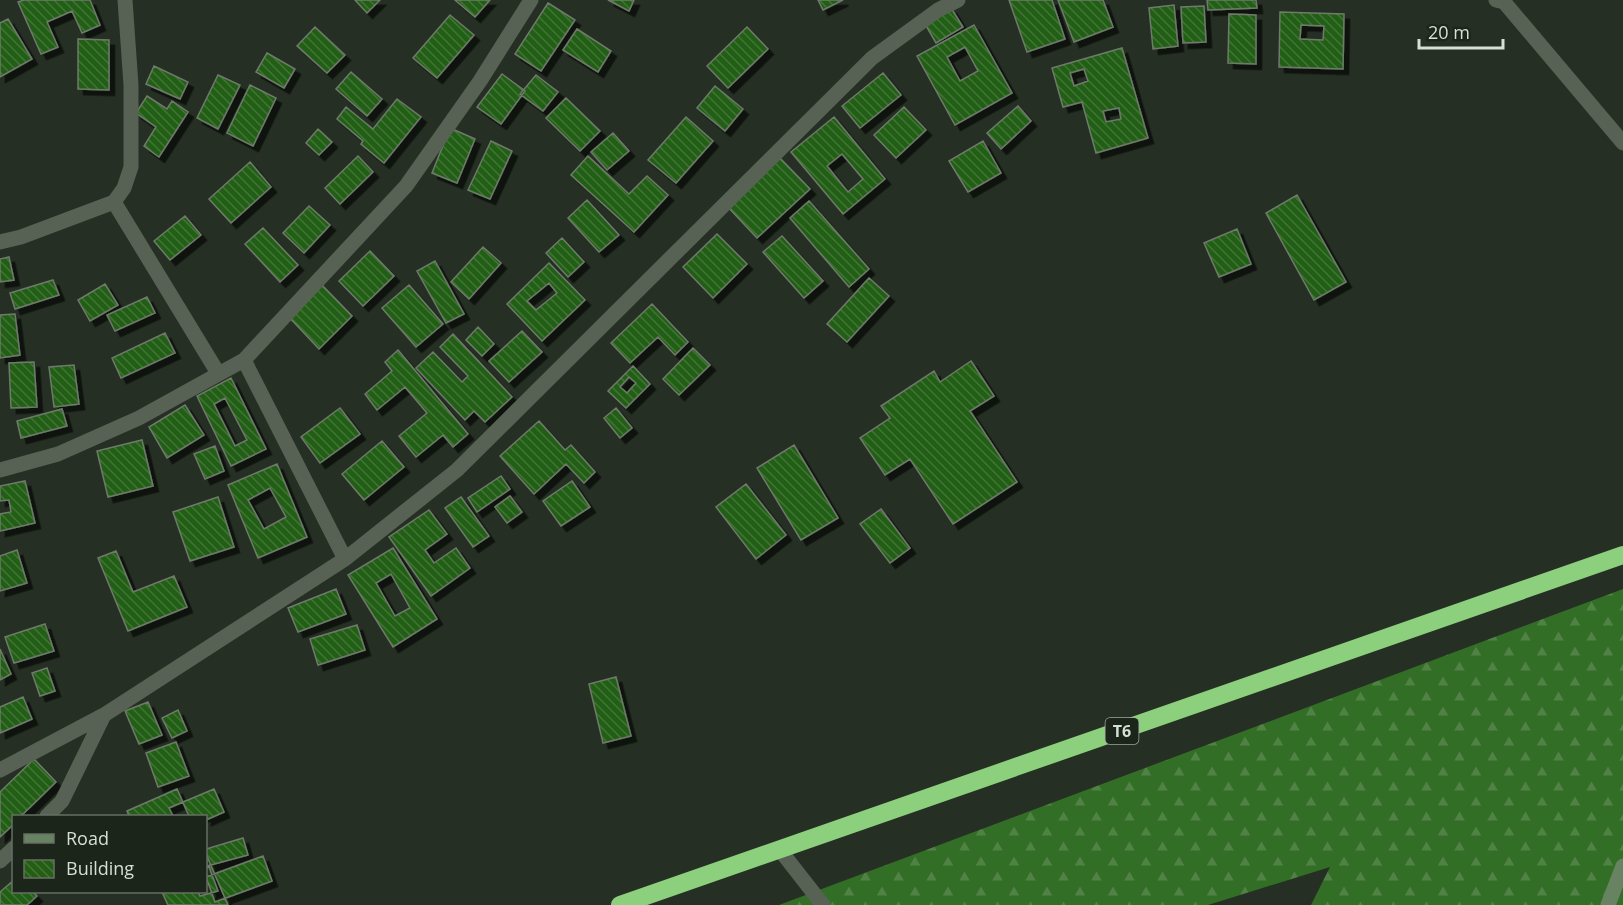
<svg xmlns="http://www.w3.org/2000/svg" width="1623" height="905" font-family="'Open Sans',sans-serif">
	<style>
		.forest { fill: url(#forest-firs) }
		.building { fill: url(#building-back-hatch); stroke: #6f7a6c; stroke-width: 1.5; fill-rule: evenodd; filter: url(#shadow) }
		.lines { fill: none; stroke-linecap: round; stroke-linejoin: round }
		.lane { stroke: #576255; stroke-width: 15 }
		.street { stroke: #576255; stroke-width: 15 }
		.secondary { stroke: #678361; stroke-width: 15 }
		.highway { stroke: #8cd07d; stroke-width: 18 }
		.labels { text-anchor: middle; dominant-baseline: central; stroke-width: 5; stroke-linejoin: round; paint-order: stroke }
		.shield { fill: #1c251a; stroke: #a0a79e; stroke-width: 1.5 }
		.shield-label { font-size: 16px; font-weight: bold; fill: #d8dfd7 }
	</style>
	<defs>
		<pattern id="forest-firs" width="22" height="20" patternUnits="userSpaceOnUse" patternTransform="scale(1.5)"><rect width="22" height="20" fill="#336e26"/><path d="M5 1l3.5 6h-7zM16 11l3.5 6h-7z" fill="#508245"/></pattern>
		<pattern id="building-back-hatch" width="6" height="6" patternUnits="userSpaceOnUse" patternTransform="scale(1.5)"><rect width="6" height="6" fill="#235e14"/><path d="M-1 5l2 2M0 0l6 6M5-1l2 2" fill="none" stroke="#427535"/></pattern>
		<filter id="shadow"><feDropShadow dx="5.5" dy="5.5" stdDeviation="0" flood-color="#0009"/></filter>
	</defs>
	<rect width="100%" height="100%" fill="#252f23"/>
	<path class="forest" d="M1623,589V905H1311L1330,867L1208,905H779Z"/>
	<path class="building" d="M24,0H90L100,25L82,33L72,11L47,22L58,47L41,54L18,2Z
		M355,0H380L367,13Z
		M455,0H490L475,17Z
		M608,0H634L629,11Z
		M818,0H843L823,10Z
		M1009,0H1052L1065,39L1027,52Z
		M1058,0H1103L1113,27L1074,42Z
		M1207,0H1256L1257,8L1208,10Z
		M548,3L575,20L541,71L515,54Z
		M1174,5L1178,46L1153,49L1149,8Z
		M1204,6L1206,42L1183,43L1181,7Z
		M951,8L963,27L936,43L925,24Z
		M1280,12L1344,14L1343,69L1279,67ZM1301,25L1324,26L1323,40L1300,39Z
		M1229,14L1256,15V64L1228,63Z
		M450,15L474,35L437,78L413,58Z
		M8,19L32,59L0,77V23Z
		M974,25L1012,93L955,125L917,56ZM965,47L978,71L960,81L947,57Z
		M315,27L345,55L327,73L297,46Z
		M747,27L768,49L728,88L707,66Z
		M577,29L611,51L598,72L563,50Z
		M78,39L109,40V90L78,89Z
		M1122,48L1148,138L1096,153L1082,102L1063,107L1052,68ZM1084,69L1088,81L1074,86L1070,73ZM1119,108L1121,119L1106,122L1103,111Z
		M267,53L295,69L284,88L256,72Z
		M154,66L188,82L180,99L146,84Z
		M351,72L382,99L367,116L336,89Z
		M883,73L901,95L860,128L842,106Z
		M502,74L525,91L501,124L477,107Z
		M218,75L240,85L218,129L197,118Z
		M536,75L558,92L543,111L520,94Z
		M250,85L276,98L253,146L227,133Z
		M715,86L743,109L725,131L697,108Z
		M147,96L167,109L172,101L188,112L159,157L144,146L156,127L136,113Z
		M566,98L600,131L580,151L546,118Z
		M397,99L421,117L384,163L361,144L363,141L337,119L346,107L373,129Z
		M1018,106L1031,121L1001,149L987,133Z
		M904,107L926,130L896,158L874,135Z
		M686,117L713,141L676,183L648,160Z
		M834,117L885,179L843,214L791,152ZM842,154L863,179L848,192L827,166Z
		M450,128L475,139L457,183L432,173Z
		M318,129L332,142L319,155L306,143Z
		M613,133L629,151L607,170L591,152Z
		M491,141L512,151L490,199L468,190Z
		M983,141L1001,173L968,192L949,161Z
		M358,156L373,172L340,204L325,188Z
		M588,156L629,194L647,176L668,195L634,232L571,175Z
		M779,157L810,189L757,238L727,206Z
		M250,162L271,187L231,223L209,199Z
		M1297,195L1346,282L1314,300L1266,213Z
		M587,200L619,235L599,252L568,218Z
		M809,201L869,269L849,287L790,218Z
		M309,206L330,225L304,253L283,233Z
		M185,216L201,235L170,260L154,241Z
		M263,228L298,265L280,282L245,244Z
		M1237,229L1251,264L1219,277L1204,243Z
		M717,234L747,264L713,298L683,267Z
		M782,236L823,281L804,298L763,252Z
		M562,238L584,262L568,277L546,253Z
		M483,247L501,263L469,299L451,282Z
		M370,251L394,276L363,306L339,281Z
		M9,257L14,280L0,282V259Z
		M435,261L464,314L446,323L417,271Z
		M549,263L585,300L542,341L507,304ZM549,283L557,293L536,310L527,301Z
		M869,278L889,296L847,342L827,324Z
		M53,280L59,295L15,309L10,293Z
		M105,284L118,305L90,321L78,300Z
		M321,284L352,316L319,349L288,316Z
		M409,285L443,324L416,347L382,308Z
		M147,297L155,313L115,331L107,315Z
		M652,304L688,342L675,355L658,337L630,363L611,343Z
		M15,314L20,355L0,358V315Z
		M478,327L494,344L482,356L466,340Z
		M522,331L542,352L509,382L489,361Z
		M165,333L175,353L121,378L112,358Z
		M453,334L512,397L485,422L474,411L465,420L416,368L433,352L462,382L468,376L440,347Z
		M693,348L710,365L679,395L663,379Z
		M398,350L468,434L453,447L443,435L416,457L399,436L427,413L405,387L377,410L365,394L392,371L385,362Z
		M971,361L994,396L970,411L1017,482L953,524L910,459L885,475L860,438L890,418L881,406L934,371L940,382Z
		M34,362L37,407L11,408L9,363Z
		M74,365L79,404L54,407L49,367Z
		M633,366L650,384L626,408L608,391ZM629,377L636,383L627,393L620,387Z
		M231,378L266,449L231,466L197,396Z
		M225,398L247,440L235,446L214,404Z
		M185,405L204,435L167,458L149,427Z
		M340,408L360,434L320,463L301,437Z
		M616,408L632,428L620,438L604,418Z
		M62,409L67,426L21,438L17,421Z
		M539,421L565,450L571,445L595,472L584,483L566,464L534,494L500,456Z
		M142,440L153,486L108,497L97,451Z
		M382,441L404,467L364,500L342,474Z
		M794,445L838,518L801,540L757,468Z
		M215,446L224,471L205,479L194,454Z
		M277,464L307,537L258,558L228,485ZM270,488L286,517L264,529L248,500Z
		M501,476L510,489L477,512L468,498Z
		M25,481L35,523L0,531V514L11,512L9,500L0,501V486Z
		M572,481L590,507L561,526L543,501Z
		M746,484L786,535L756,559L716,507Z
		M510,496L522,512L507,523L495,507Z
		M218,497L234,547L190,561L173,512Z
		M461,497L489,536L473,547L445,508Z
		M881,509L910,548L890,563L860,524Z
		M429,510L447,534L425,550L434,563L456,548L470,568L431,596L389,537Z
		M393,548L437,619L393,647L348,575ZM391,574L410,608L395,616L376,583Z
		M17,550L27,583L0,591V556Z
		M116,551L133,592L174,576L187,607L128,631L98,558Z
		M336,589L346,614L298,632L288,608Z
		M45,624L54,651L14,663L5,637Z
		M357,625L365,650L318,665L310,639Z
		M0,649L11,674L0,680Z
		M47,668L55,691L40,696L32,673Z
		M616,677L631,736L603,743L589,684Z
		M23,697L32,719L0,733V707Z
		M148,702L162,735L139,744L125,711Z
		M178,710L187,731L172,738L162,718Z
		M176,742L189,776L158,787L146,753Z
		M34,759L56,782L21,816H14V824L0,837V792Z
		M177,789L189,816H129L127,811Z
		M214,789L224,812L206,820V816H173L169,808Z
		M243,838L248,855L207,866L206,849Z
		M206,854L228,905H168L162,892H198L200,896L218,891L209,867L206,868Z
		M263,856L272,881L215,902L206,877Z
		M14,880V892H33L37,896L27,905H0V892Z"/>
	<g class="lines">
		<path class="lane" d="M780,850L823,905"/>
		<path class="street" d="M1496,0L1504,2L1623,143
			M114,202L218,373
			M0,242L21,237L114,202L124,188L131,167V85L125,0
			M244,360L345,559
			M0,470L58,454L139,418L244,360L406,186L480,81L531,0
			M0,770L104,715
			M47,816L62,801L104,715L345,559L457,470L872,58L938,10L958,0
			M0,861L14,848"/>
		<path class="secondary" d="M1608,905L1623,866"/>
		<path class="highway" d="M620,905L1623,555"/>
	</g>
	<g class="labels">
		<rect class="shield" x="1105.5" y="718" width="33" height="26" rx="4.5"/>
		<g class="shield-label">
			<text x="1122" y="731">T6</text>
		</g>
	</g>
	<rect x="12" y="815" width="195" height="78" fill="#1c251a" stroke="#676f66" stroke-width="1.5"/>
	<rect x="24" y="834" width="30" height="9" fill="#678361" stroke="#676f66" stroke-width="1.5"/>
	<text x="66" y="845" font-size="18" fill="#d8dfd7">Road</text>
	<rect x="24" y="860" width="30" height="18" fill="url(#building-back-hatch)" stroke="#676f66" stroke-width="1.5"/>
	<text x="66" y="875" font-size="18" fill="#d8dfd7">Building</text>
	<path d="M1419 39v9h84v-9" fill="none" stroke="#d8dfd7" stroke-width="3"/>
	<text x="1428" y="39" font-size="18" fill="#d8dfd7" stroke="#1c251a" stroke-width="4.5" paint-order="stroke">20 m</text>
</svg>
